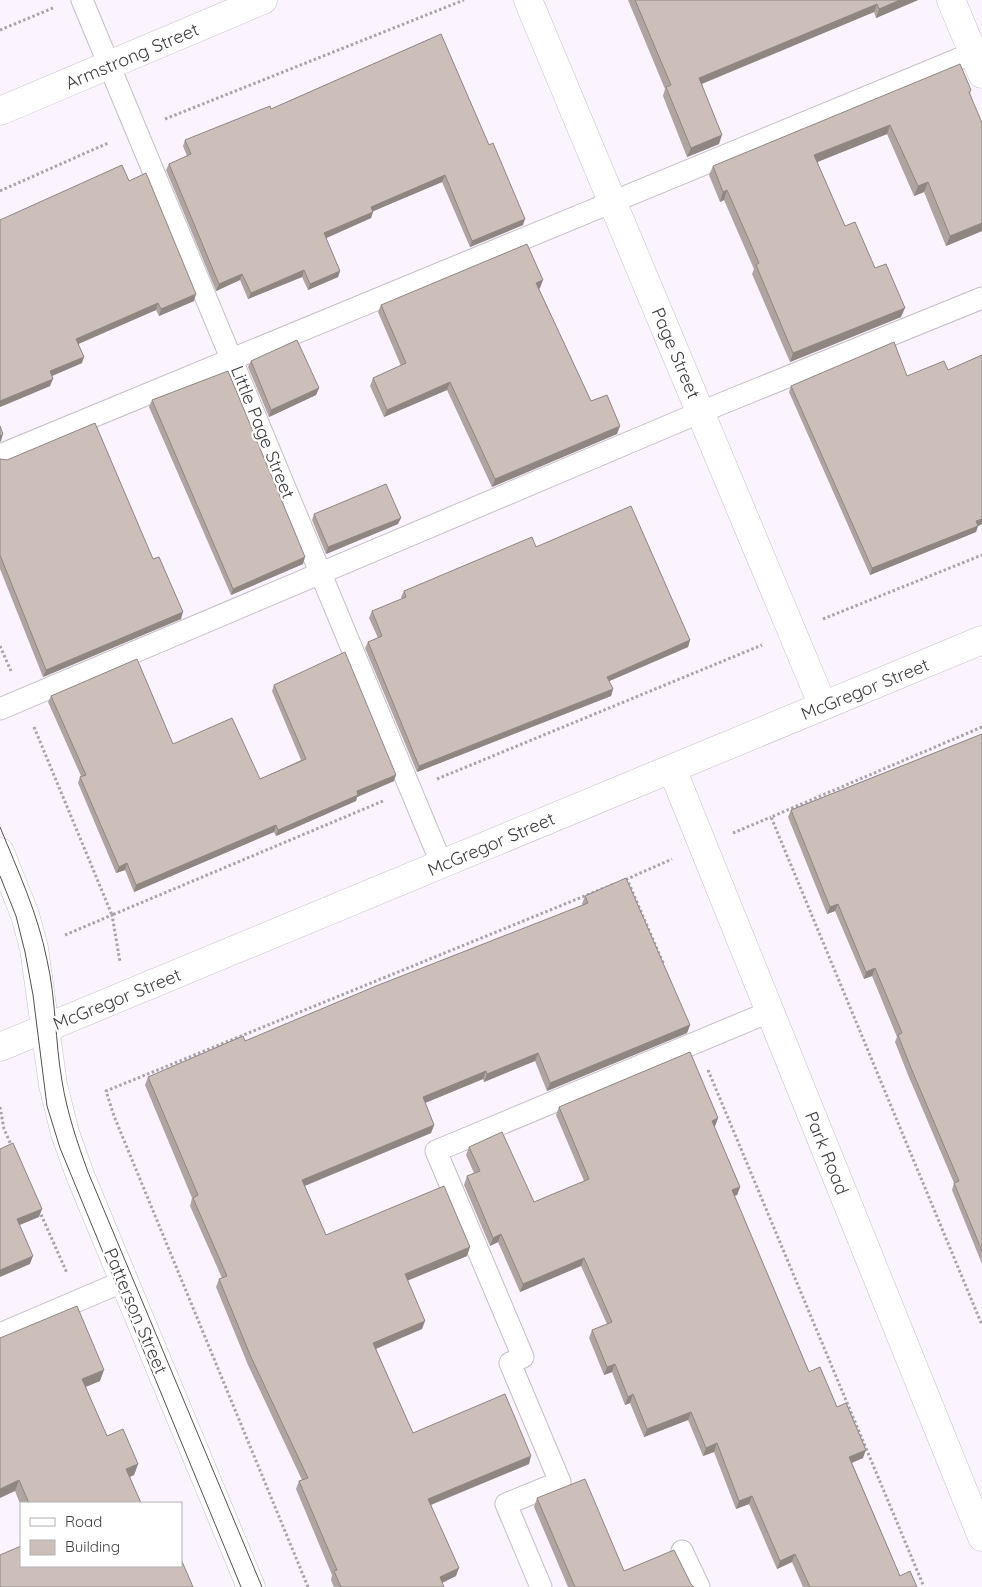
<svg xmlns="http://www.w3.org/2000/svg" width="982" height="1587" font-family="Quicksand,sans-serif">
	<style>
		.lines { fill: none; stroke-linecap: round; stroke-linejoin: round }
		.lane-casing { stroke: #c5bec8; stroke-width: 23 }
		.street-casing { stroke: #c5bec8; stroke-width: 29 }
		.path { stroke: #a9a3ab; stroke-width: 3; stroke-dasharray: 2.5 2.5; stroke-linecap: butt }
		.lane { stroke: #fff; stroke-width: 21 }
		.street { stroke: #fff; stroke-width: 28 }
		.tram { stroke: #555156; stroke-width: 1 }
		.wall { fill: #afa4a0 }
		.shaded-wall { fill: #8f8682 }
		.building { fill: #ccbfba; stroke: #8f8682 }
		.labels { text-anchor: middle; dominant-baseline: central; stroke-width: 4.5; stroke-linejoin: round; paint-order: stroke }
		.street-label { font-size: 18px; fill: #3f3c40; stroke: #fff }
	</style>
	<rect width="100%" height="100%" fill="#fbf3fe"/>
	<g class="lines">
		<defs>
			<path id="lane" d="M82,0L442,865
				M0,455L973,53
				M0,709L701,412L982,298
				M0,1334L124,1281
				M682,1551L699,1587
				M541,1587L506,1504L560,1482L510,1363L523,1357L436,1151L769,1012"/>
			<path id="street" d="M528,0L823,706
				M951,0L982,74
				M0,111L263,0
				M672,769L982,1537
				M0,852L25,915L34,948L53,1085L65,1133L80,1175L251,1587
				M0,1047L982,640"/>
		</defs>
		<use href="#lane" class="lane-casing"/>
		<use href="#street" class="street-casing"/>
		<path class="path" d="M0,30L53,8
			M165,119L464,0
			M0,191L108,143
			M823,619L982,555
			M0,646L11,671
			M34,727L112,915L383,801
			M982,727L771,817L982,1325
			M437,779L762,645
			M733,833L771,817
			M65,935L112,915L120,962
			M663,963L627,879L672,859
			M708,1070L924,1587
			M0,1107L4,1129L12,1147
			M39,1210L67,1273
			M308,1587L114,1116L106,1091L614,884"/>
		<use href="#lane" class="lane"/>
		<use href="#street" class="street"/>
		<path class="tram" d="M0,827C18,871 38,914 47,960C56,999 55,1041 62,1081C67,1112 77,1142 88,1172L262,1587
			M0,876L16,916L25,952L33,995L47,1106L60,1148L241,1587"/>
	</g>
	<path class="wall" d="M628,0H918L876,18L874,12L702,84L719,144L687,157L663,96L665,89Z
		M441,34L523,225L470,247L442,182L373,211L371,218L326,238L340,271L338,277L308,290L302,277L248,299L240,280L216,291L166,170L169,164L187,156L183,146L185,140L271,109Z
		M971,90L970,94L982,231L946,246L924,192L914,196L887,134L817,162L845,226L875,268L901,317L790,362L752,274L754,269L724,200L720,202L709,175L713,166Z
		M129,181L194,301L159,316L156,310L78,343L82,363L52,376L50,386L0,407V220Z
		M540,288L539,289L591,401L617,434L492,487L447,390L384,417L370,386L373,378L401,366L378,312L381,305Z
		M982,355V524L978,526L976,532L870,575L789,392L791,386L907,376L948,370Z
		M251,361L319,388L316,395L269,417L248,367Z
		M152,400L303,564L231,595L149,407Z
		M0,459L153,559L181,619L43,677L0,569Z
		M314,514L398,524L326,554L312,520Z
		M536,547L690,640L688,647L609,681L613,689L611,696L417,772L365,648L368,642L378,638L369,618L372,611L402,599L401,597L404,591Z
		M274,685L394,781L357,797L356,801L276,836L274,832L134,892L125,870L116,873L78,783L80,777L81,776L48,702L51,696L260,779L301,760L272,691Z
		M982,734V1264L952,1190L954,1183L908,1075L895,1042L897,1037L872,976L864,979L835,911L827,914L788,817L791,810Z
		M585,896L690,1025L687,1033L547,1091L535,1061L484,1082L483,1079L425,1103L434,1125L431,1133L305,1186L326,1235L467,1256L408,1280L422,1329L376,1349L413,1433L529,1464L431,1505L456,1576L442,1583L444,1587H334L331,1580L332,1575L296,1489L299,1481L302,1480L248,1365L216,1287L219,1279L222,1278L190,1206L192,1198L145,1085L148,1077L245,1041L583,906L582,904Z
		M559,1107L718,1118L715,1126H714L740,1187L737,1195L734,1196L809,1372L837,1407L863,1458L852,1463L900,1576L917,1587H803L792,1562L777,1569L749,1504L736,1509L714,1452L703,1456L688,1420L644,1437L630,1403L625,1405L612,1372L604,1375L589,1338L592,1330L607,1324L581,1266L520,1292L498,1242L490,1246L464,1185L467,1176L474,1173L466,1155L469,1147L534,1202L584,1181L556,1115Z
		M0,1338L100,1381L85,1387L107,1436L138,1464L134,1475L130,1477L141,1503H21V1506L15,1491Z
		M537,1498L624,1571L691,1584L694,1587H568L534,1507Z"/>
	<path class="shaded-wall" d="M900,0H918L876,18L879,9Z
		M877,4L874,12L696,86L699,78Z
		M890,125L887,134L810,165L814,155Z
		M722,135L719,144L687,157L691,148Z
		M445,175L442,182L369,213L371,207Z
		M928,182L924,192L914,196L918,186Z
		M727,190L724,200L720,202L723,192Z
		M373,212L371,218L322,240L324,233Z
		M525,219L523,225L470,247L472,241Z
		M982,223V231L946,246L950,236Z
		M304,270L302,277L248,299L251,293Z
		M340,271L338,277L308,290L310,284Z
		M242,274L240,280L216,291L219,284Z
		M543,280L540,288L534,291L536,283Z
		M196,294L194,301L159,316L161,309Z
		M158,303L156,310L74,346L76,339Z
		M905,308L901,317L790,362L793,353Z
		M84,357L82,363L47,378L50,371Z
		M53,379L50,386L0,407V401Z
		M450,382L447,390L384,417L387,410Z
		M319,388L316,395L269,417L271,410Z
		M620,426L617,434L492,487L495,479Z
		M3,434L1,441L0,442V436Z
		M401,518L398,524L326,554L328,547Z
		M982,519V524L978,526L976,532L870,575L872,568Z
		M305,557L303,564L231,595L233,589Z
		M183,612L181,619L43,677L46,670Z
		M690,640L688,647L605,683L607,677Z
		M613,689L611,696L417,772L419,766Z
		M396,775L394,781L357,797L356,801L276,836L278,830L357,791Z
		M276,825L274,832L134,892L136,885Z
		M127,863L125,870L116,873L119,867Z
		M838,904L835,911L827,914L830,907Z
		M875,968L872,976L864,979L866,972Z
		M690,1025L687,1033L547,1091L550,1083Z
		M538,1053L535,1061L484,1082L487,1074Z
		M486,1071L483,1079L420,1105L423,1097Z
		M718,1118L715,1126L709,1129L712,1121Z
		M434,1125L431,1133L299,1188L302,1180Z
		M740,1187L737,1195L729,1198L732,1190Z
		M42,1209L39,1217L15,1227L17,1219Z
		M501,1234L498,1242L490,1246L493,1238Z
		M470,1247L467,1256L402,1283L405,1274Z
		M33,1256L30,1264L0,1277V1270Z
		M584,1258L581,1266L520,1292L523,1284Z
		M425,1321L422,1329L370,1351L373,1343Z
		M615,1364L612,1372L604,1375L607,1367Z
		M104,1370L100,1381L78,1390L82,1379Z
		M633,1394L630,1403L625,1405L628,1397Z
		M691,1412L688,1420L644,1437L647,1429Z
		M717,1443L714,1452L703,1456L706,1448Z
		M866,1450L863,1458L846,1465L849,1457Z
		M531,1456L529,1464L425,1507L428,1499Z
		M138,1464L134,1475L122,1480L126,1469Z
		M19,1480L15,1491L0,1498V1489Z
		M752,1496L749,1504L736,1509L739,1501Z
		M795,1554L792,1562L777,1569L780,1561Z
		M459,1568L456,1576L437,1585L440,1577Z"/>
	<path class="building" d="M635,0H900L879,9L877,4L699,78L722,135L691,148L666,87L671,85Z
		M441,34L489,145L493,143L525,219L472,241L445,175L371,207L373,212L324,233L340,271L310,284L304,270L251,293L242,274L219,284L169,164L191,154L185,140L270,106L271,109Z
		M960,64L971,90L969,92L982,123V223L950,236L928,182L918,186L890,125L814,155L845,226L855,222L875,268L886,264L905,308L793,353L756,265L759,263L727,190L723,192L713,166Z
		M122,165L129,181L146,173L196,294L161,309L158,303L76,339L84,357L50,371L53,379L0,401V220Z
		M527,244L543,280L536,283L591,401L607,395L620,426L495,479L450,382L387,410L373,378L406,363L381,305Z
		M297,340L319,388L271,410L251,361Z
		M894,342L907,376L944,361L948,370L982,355V519L976,521L978,526L872,568L791,386Z
		M228,371L305,557L233,589L152,400Z
		M95,423L153,559L159,557L183,612L46,670L0,555V459L7,460Z
		M0,426L3,434L0,436Z
		M386,484L401,518L328,547L314,514Z
		M631,506L690,640L607,677L613,689L419,766L368,642L382,636L372,611L406,597L404,591L532,537L536,547Z
		M345,652L396,775L357,791L358,795L278,830L276,825L136,885L127,863L119,867L80,777L86,775L51,696L137,659L173,744L232,718L260,779L306,759L274,685Z
		M982,734V1251L954,1183L959,1181L911,1068L898,1035L902,1033L875,968L866,972L838,904L830,907L791,810Z
		M626,878L690,1025L550,1083L538,1053L487,1074L486,1071L423,1097L434,1125L302,1180L326,1235L444,1186L470,1247L405,1274L425,1321L373,1343L413,1433L505,1394L531,1456L428,1499L459,1568L440,1577L444,1587H341L334,1571L337,1570L299,1481L308,1478L251,1357L219,1279L227,1276L193,1198L198,1195L148,1077L243,1036L245,1041L376,986L588,903L585,896Z
		M690,1052L718,1118L712,1121L740,1187L732,1190L809,1372L820,1367L837,1407L846,1403L866,1450L849,1457L900,1576L910,1571L917,1587H810L795,1554L780,1561L752,1496L739,1501L717,1443L706,1448L691,1412L647,1429L633,1394L628,1397L615,1364L607,1367L592,1330L612,1322L584,1258L523,1284L501,1234L493,1238L467,1176L480,1171L469,1147L502,1132L534,1202L589,1179L559,1107Z
		M13,1143L42,1209L17,1219L33,1256L0,1270V1149Z
		M77,1306L104,1370L82,1379L107,1436L123,1429L138,1464L126,1469L141,1503H29L19,1480L0,1489V1338Z
		M585,1479L624,1571L674,1550L691,1584L694,1587H575L537,1498Z
		M21,1546V1566H181V1559L193,1587H0V1555Z"/>
	<g class="labels">
		<g class="street-label">
			<text transform="translate(132 56) rotate(-23)">Armstrong Street</text>
			<text transform="translate(676 353) rotate(67)">Page Street</text>
			<text transform="translate(263 432) rotate(68)">Little Page Street</text>
			<text transform="translate(865 689) rotate(-22)">McGregor Street</text>
			<text transform="translate(491 844) rotate(-23)">McGregor Street</text>
			<text transform="translate(117 999) rotate(-22)">McGregor Street</text>
			<text transform="translate(827 1153) rotate(68)">Park Road</text>
			<text transform="translate(136 1311) rotate(67)">Patterson Street</text>
		</g>
	</g>
	<rect x="20" y="1502" width="162" height="65" fill="#ffffff" stroke="#b2b1b3"/>
	<rect x="30" y="1518" width="25" height="8" fill="#ffffff" stroke="#b2b1b3"/>
	<text x="65" y="1527" font-size="15" fill="#3f3c40">Road</text>
	<rect x="30" y="1540" width="25" height="15" fill="#ccbfba" stroke="#b2b1b3"/>
	<text x="65" y="1552" font-size="15" fill="#3f3c40">Building</text>
</svg>
